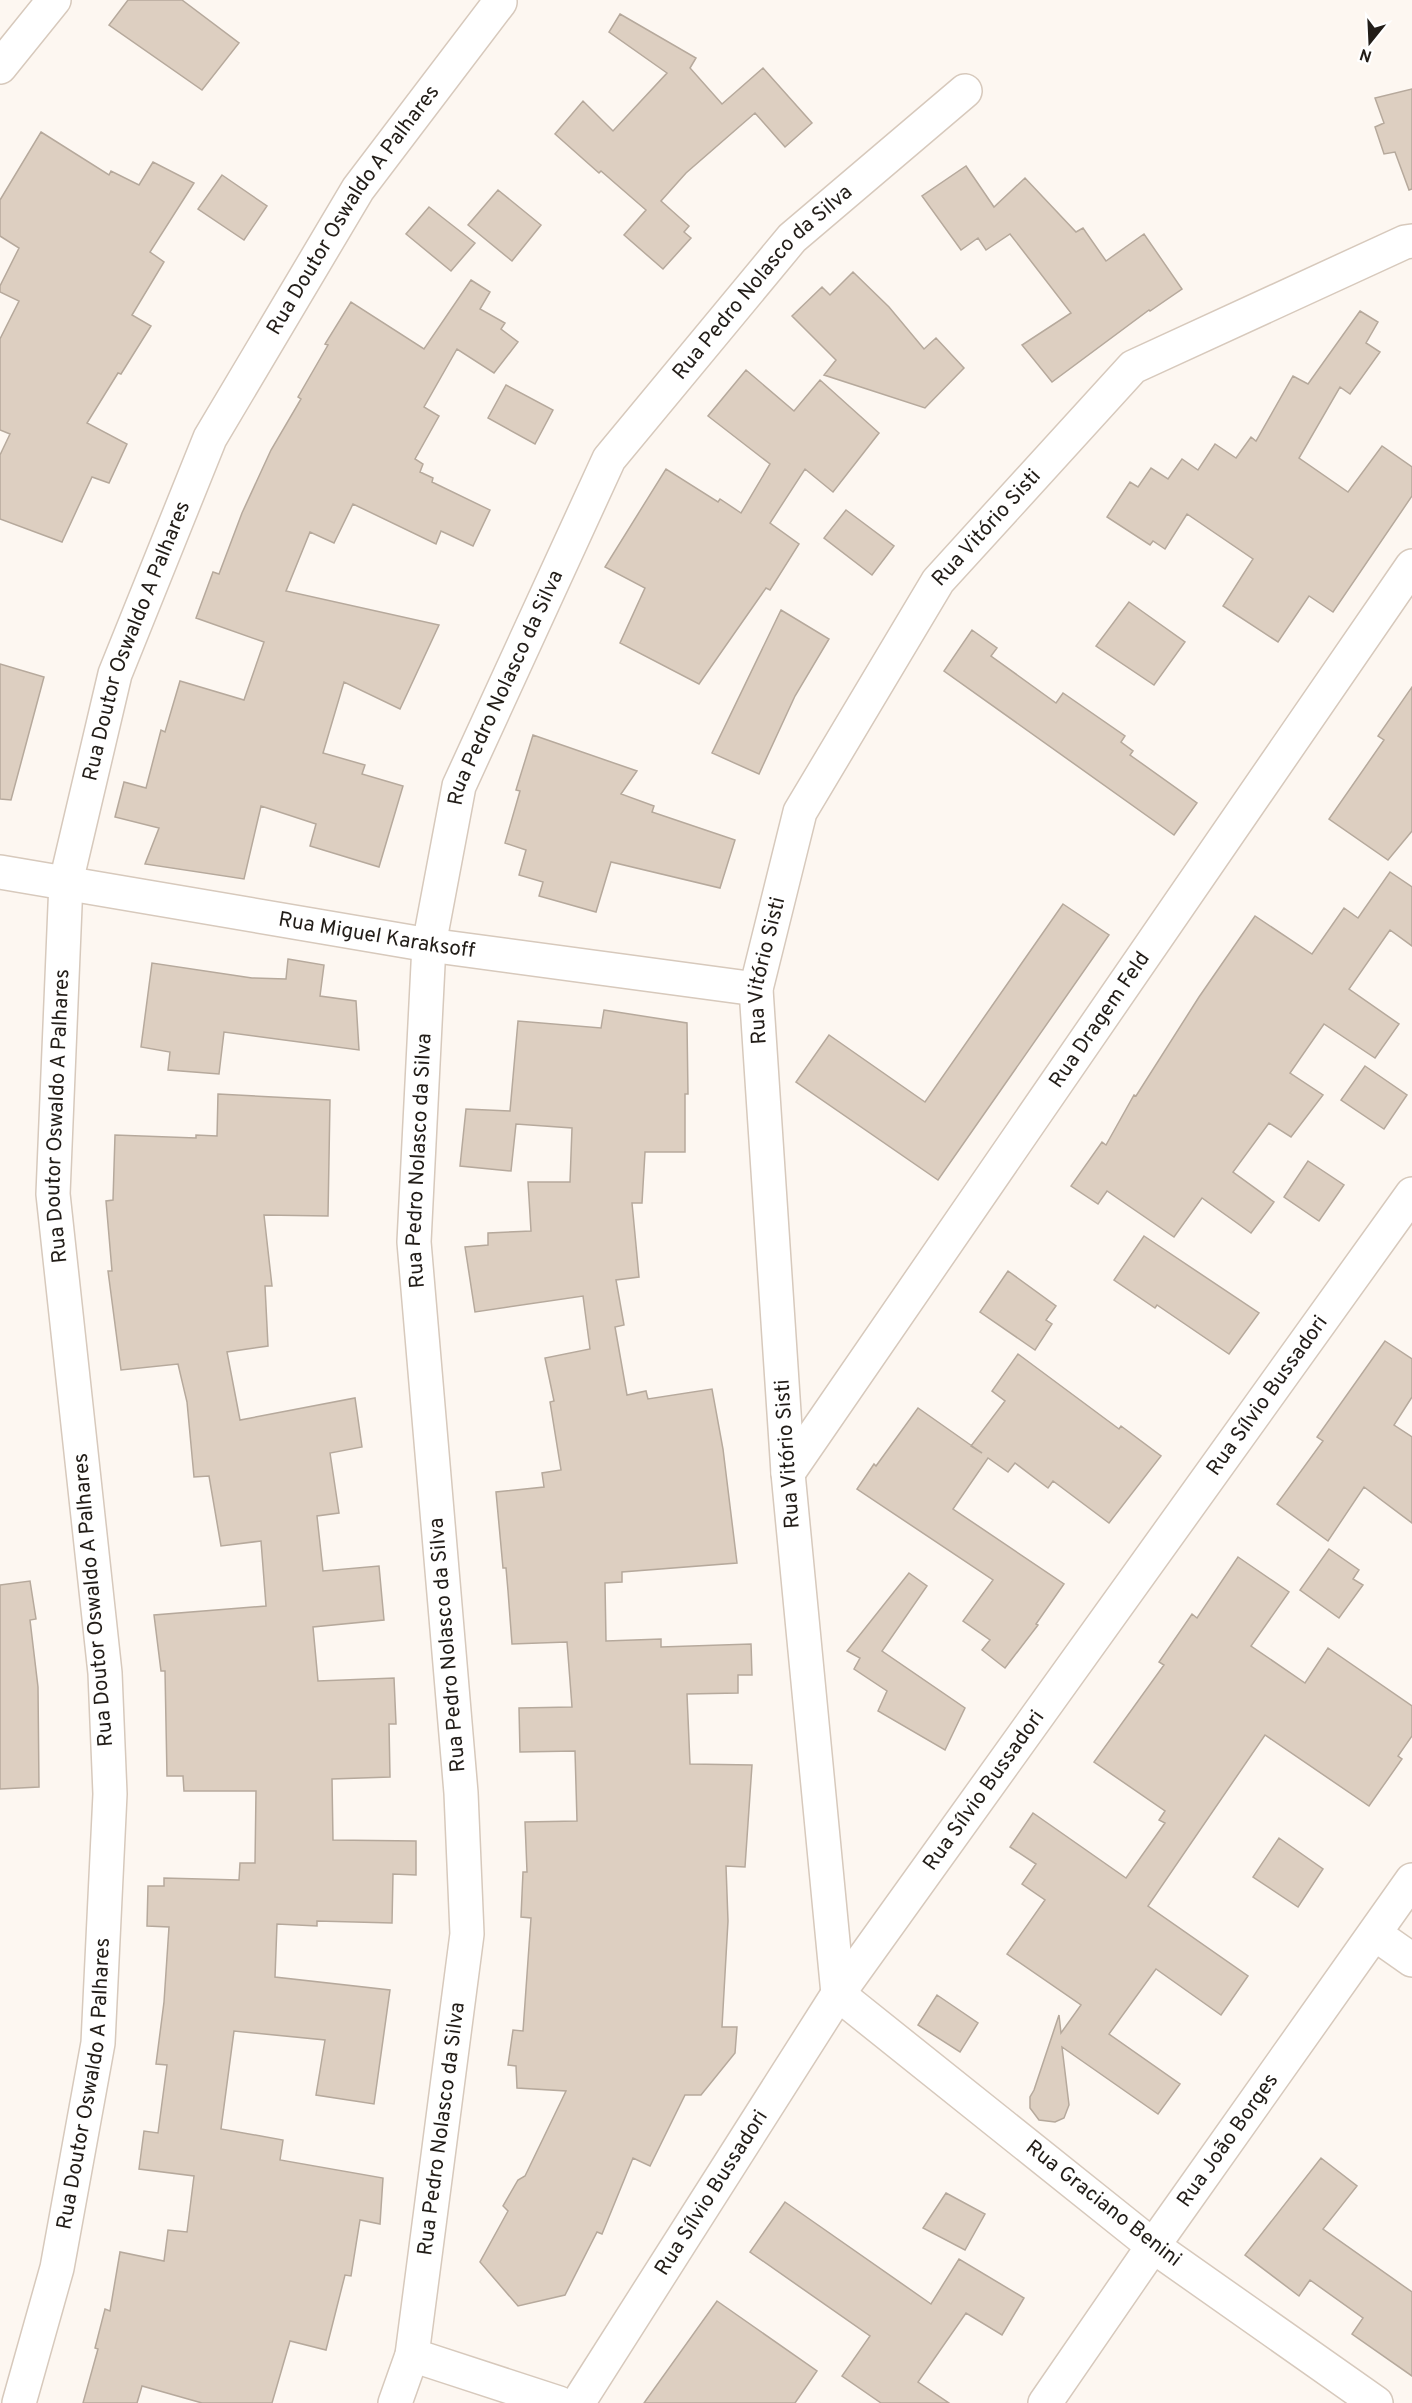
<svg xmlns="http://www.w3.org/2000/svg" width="1412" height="2403" font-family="Overpass,sans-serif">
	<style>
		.building { fill: #ddcfc1; stroke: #b6a99c; stroke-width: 1.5 }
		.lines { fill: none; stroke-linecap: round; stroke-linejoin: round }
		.minor-casing { stroke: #d7c9bc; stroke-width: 36 }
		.minor { stroke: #fff; stroke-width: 33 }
		.labels { text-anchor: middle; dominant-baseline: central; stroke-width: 4.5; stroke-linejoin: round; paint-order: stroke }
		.street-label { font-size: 21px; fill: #221d18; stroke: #fff }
	</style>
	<rect width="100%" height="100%" fill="#fdf7f1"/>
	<path class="building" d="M128,0H182L239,43L202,90L109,25Z
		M620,14L696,58L690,68L722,104L763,68L812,123L785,147L755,113L686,173L661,201L689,226L684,232L691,238L663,269L624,235L646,210L601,171L599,173L555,134L583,101L613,131L667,73L609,32Z
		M1412,89V189L1409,190L1395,152L1384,154L1375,127L1384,123L1375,98Z
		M41,132L109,175L111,171L139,185L153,162L194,183L150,252L164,262L132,315L151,326L121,374L118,373L87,423L127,444L109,483L92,477L62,542L0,519V455L10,434L0,430V339L19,301L0,292V286L19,248L0,236V200Z
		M966,166L994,207L1025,178L1076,232L1083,228L1106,261L1144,234L1182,289L1150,311L1149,310L1052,382L1022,345L1071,313L1010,234L986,250L978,238L961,250L922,196Z
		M222,175L267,206L244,240L198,209Z
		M498,190L541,225L512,261L468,225Z
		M429,207L475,243L451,271L406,234Z
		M853,272L889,307L924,349L936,338L964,368L925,408L824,375L836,360L792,316L822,287L830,295Z
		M471,280L490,292L480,309L505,323L501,329L518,342L494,373L457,349L424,407L439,416L415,459L423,464L420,472L433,478L432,482L490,510L473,546L441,531L436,544L353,504L334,543L310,532L286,591L439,625L400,709L344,682L323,753L365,765L362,774L403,786L379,867L310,846L316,824L261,806L244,879L145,864L159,828L115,817L124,782L146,788L161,730L165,732L180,681L244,700L264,642L196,618L213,572L219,574L242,513L271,450L301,399L298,397L328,345L325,344L351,302L424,349Z
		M1360,311L1378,322L1366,343L1380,352L1350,394L1340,387L1299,458L1348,492L1382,446L1412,467V496L1333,612L1309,596L1278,642L1223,606L1253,559L1187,514L1165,549L1153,541L1150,545L1107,517L1130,482L1138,487L1151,468L1168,479L1182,459L1198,470L1215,444L1236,458L1251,437L1256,441L1293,376L1308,384Z
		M746,370L794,411L820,380L879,433L833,492L805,469L770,523L799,544L770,590L766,588L699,684L620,643L645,588L605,567L666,469L718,502L720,499L741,513L770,464L708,416Z
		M506,385L553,410L535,444L488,418Z
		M846,510L894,546L872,575L824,538Z
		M1129,602L1185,642L1154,685L1096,646Z
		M781,610L829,639L795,696L759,774L712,753Z
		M972,630L997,648L991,656L1056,703L1063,693L1125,736L1121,742L1133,751L1130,755L1197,803L1174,835L944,671Z
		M0,664L44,677L11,800L0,799Z
		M1412,687V831L1388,860L1329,819L1384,740L1378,736Z
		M533,735L637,771L621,794L654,806L652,812L735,840L720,888L611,862L596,912L539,896L543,882L519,875L526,850L505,843L520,791L516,790Z
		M1390,872L1412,887V946L1390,930L1349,989L1399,1024L1375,1058L1324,1024L1290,1073L1323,1095L1291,1137L1269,1123L1233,1172L1274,1202L1251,1233L1202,1198L1174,1237L1107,1191L1098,1204L1071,1186L1102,1142L1106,1145L1134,1095L1136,1096L1199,997L1255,916L1312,954L1344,908L1358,918Z
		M1063,904L1109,935L938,1180L796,1082L829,1035L925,1102Z
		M288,959L324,965L320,996L356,1001L359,1050L224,1032L219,1074L168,1070L170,1052L141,1047L152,963L252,978L286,979Z
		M604,1010L687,1023L688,1094H685V1152H645L642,1203H632L639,1277L616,1280L624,1325L615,1327L627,1395L646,1391L648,1399L712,1389L723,1449L737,1563L622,1572V1582L605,1583L606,1641L661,1639V1647L751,1644L752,1675H738V1693L687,1694L690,1764L752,1765L745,1867L726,1866L728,1921L722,2027H737L735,2053L701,2095H685L650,2166L633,2158L602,2234L597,2232L565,2295L518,2306L480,2262L508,2211L503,2206L518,2180L525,2176L566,2091L517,2088L516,2066L508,2065L513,2030L523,2031L531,1918L521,1917L523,1872H527L525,1822L577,1821L575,1751L520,1752L519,1708L572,1707L567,1642L512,1644L508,1591L506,1568H503L496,1492L544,1487L542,1473L561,1470L550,1402L554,1401L545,1358L590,1349L583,1296L475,1312L465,1247L488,1245V1233L531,1231L528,1182H570L572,1128L516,1124L511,1171L460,1166L466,1109L510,1111L518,1021L601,1028Z
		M1365,1066L1407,1095L1384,1129L1341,1100Z
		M218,1094L330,1100L328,1216L264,1215L272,1286H265L268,1346L227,1352L240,1420L355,1398L362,1447L330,1453L339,1513L317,1516L323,1571L379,1566L384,1620L313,1627L318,1681L394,1678L396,1724H389L390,1777L332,1779L333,1840L416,1841V1875L393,1874L392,1923L317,1921V1926L277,1924L275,1977L390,1990L374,2104L316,2095L325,2040L234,2031L221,2129L283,2140L280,2160L383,2178L380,2224L360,2220L351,2276L345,2275L326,2350L290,2341L272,2403H202L142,2386L137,2403H83L98,2349L95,2348L105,2309L110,2311L120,2252L164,2261L168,2230L187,2232L194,2176L139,2169L144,2131L158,2133L167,2065L156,2064L164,2002L169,1927L147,1926L148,1886H164V1878L239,1880L240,1863H255L256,1791H184L183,1776H167L165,1671H161L154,1615L266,1606L261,1541L221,1546L209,1476L194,1477L187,1402L178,1364L121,1370L108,1271H112L106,1201L113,1200L115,1135L196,1138V1135L217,1136Z
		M1308,1161L1344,1185L1319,1221L1284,1197Z
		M1144,1236L1259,1313L1229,1354L1157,1305L1155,1308L1114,1280Z
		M1008,1271L1056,1306L1046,1320L1052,1324L1035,1350L980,1312Z
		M1385,1341L1412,1359V1397L1394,1425L1412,1437V1523L1364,1487L1328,1541L1277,1504L1323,1441L1317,1437Z
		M1018,1354L1119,1429L1121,1426L1161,1456L1109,1523L1053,1481L1048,1488L1015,1463L1008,1472L988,1458L953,1509L1064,1584L1036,1624L1038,1625L1005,1668L982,1650L990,1640L963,1621L993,1580L857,1489L874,1464L876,1466L918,1408L982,1453L971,1446L1005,1401L992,1391Z
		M1329,1549L1359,1570L1353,1579L1363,1585L1339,1618L1300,1590Z
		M1238,1557L1289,1592L1251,1646L1305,1683L1328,1648L1412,1706V1736L1398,1756L1402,1759L1369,1806L1265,1735L1148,1906L1248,1976L1221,2015L1156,1969L1109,2034L1180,2084L1158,2114L1062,2047L1069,2105L1064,2118L1055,2122L1039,2120L1030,2108V2097L1034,2090L1059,2015L1061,2033L1081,2005L1007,1954L1045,1900L1022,1884L1036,1864L1010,1847L1033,1813L1126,1878L1165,1823L1159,1820L1165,1811L1094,1762L1164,1665L1159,1662L1192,1614L1197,1618Z
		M909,1573L927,1586L882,1651L965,1708L945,1750L878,1711L887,1691L854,1669L860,1658L847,1651Z
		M30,1581L36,1619L30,1620L38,1687L39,1787L0,1789V1585Z
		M1279,1838L1323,1869L1298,1907L1253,1877Z
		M937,1995L978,2023L960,2052L918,2025Z
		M1321,2158L1357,2186L1323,2229L1412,2292V2376L1352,2334L1363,2318L1310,2280L1299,2296L1245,2255Z
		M946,2193L985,2214L965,2250L923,2228Z
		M785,2202L931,2304L959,2259L1024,2298L1002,2335L966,2313L918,2382L949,2403H881L842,2376L870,2336L750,2252Z
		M717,2301L817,2371L795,2403H644Z"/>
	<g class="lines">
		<defs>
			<g id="minor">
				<path d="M0,67L54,0"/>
				<path id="s1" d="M0,872L429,945L756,989"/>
				<path id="s2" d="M788,1473L1412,566"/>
				<path d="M1375,1934L1412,1960"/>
				<path d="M412,2355L559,2403"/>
				<path id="s3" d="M19,2403L57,2268L98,2043L110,1794L105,1673L53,1194L66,882L115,674L210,438L358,189L500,2"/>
				<path id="s4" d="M395,2403L412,2355L467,1934L461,1793L414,1242L429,945L459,786L609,459L792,238L965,91"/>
				<path id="s5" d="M578,2403L838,1994L1412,1194"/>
				<path id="s6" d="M1045,2403L1153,2246L1412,1880"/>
				<path id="s7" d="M1376,2403L1153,2246L838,1994L788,1473L756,989L800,812L938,581L1133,367L1405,242L1412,241"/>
			</g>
		</defs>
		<use href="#minor" class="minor-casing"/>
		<use href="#minor" class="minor"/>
	</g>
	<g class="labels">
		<g class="street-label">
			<text stroke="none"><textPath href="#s3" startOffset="2271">Rua Doutor Oswaldo A Palhares</textPath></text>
			<text stroke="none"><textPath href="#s4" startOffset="2223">Rua Pedro Nolasco da Silva</textPath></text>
			<text stroke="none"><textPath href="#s7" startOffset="2208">Rua Vitório Sisti</textPath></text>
			<text stroke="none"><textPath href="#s3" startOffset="1785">Rua Doutor Oswaldo A Palhares</textPath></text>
			<text stroke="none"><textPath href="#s4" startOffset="1737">Rua Pedro Nolasco da Silva</textPath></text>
			<text stroke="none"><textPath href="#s1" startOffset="382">Rua Miguel Karaksoff</textPath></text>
			<text stroke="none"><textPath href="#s7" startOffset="1704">Rua Vitório Sisti</textPath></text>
			<text stroke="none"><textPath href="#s2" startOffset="550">Rua Dragem Feld</textPath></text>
			<text stroke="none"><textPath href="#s3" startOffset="1299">Rua Doutor Oswaldo A Palhares</textPath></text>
			<text stroke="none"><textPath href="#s4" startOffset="1251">Rua Pedro Nolasco da Silva</textPath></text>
			<text stroke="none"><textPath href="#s5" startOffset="1221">Rua Sílvio Bussadori</textPath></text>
			<text transform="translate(788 1454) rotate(-94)">Rua Vitório Sisti</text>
			<text transform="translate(94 1600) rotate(-95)">Rua Doutor Oswaldo A Palhares</text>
			<text transform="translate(448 1645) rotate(-95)">Rua Pedro Nolasco da Silva</text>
			<text stroke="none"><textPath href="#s5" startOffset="735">Rua Sílvio Bussadori</textPath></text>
			<text stroke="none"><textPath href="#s3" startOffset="327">Rua Doutor Oswaldo A Palhares</textPath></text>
			<text stroke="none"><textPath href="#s4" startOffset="279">Rua Pedro Nolasco da Silva</textPath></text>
			<text stroke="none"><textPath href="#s6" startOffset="320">Rua João Borges</textPath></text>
			<text stroke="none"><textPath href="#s5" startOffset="249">Rua Sílvio Bussadori</textPath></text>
			<text transform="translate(1103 2204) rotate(38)">Rua Graciano Benini</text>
		</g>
	</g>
	<g transform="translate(1370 42) rotate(198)" stroke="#ffffff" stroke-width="4.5" paint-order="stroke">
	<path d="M0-4.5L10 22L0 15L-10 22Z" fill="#221d18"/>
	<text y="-9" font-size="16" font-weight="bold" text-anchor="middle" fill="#221d18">N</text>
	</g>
</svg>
